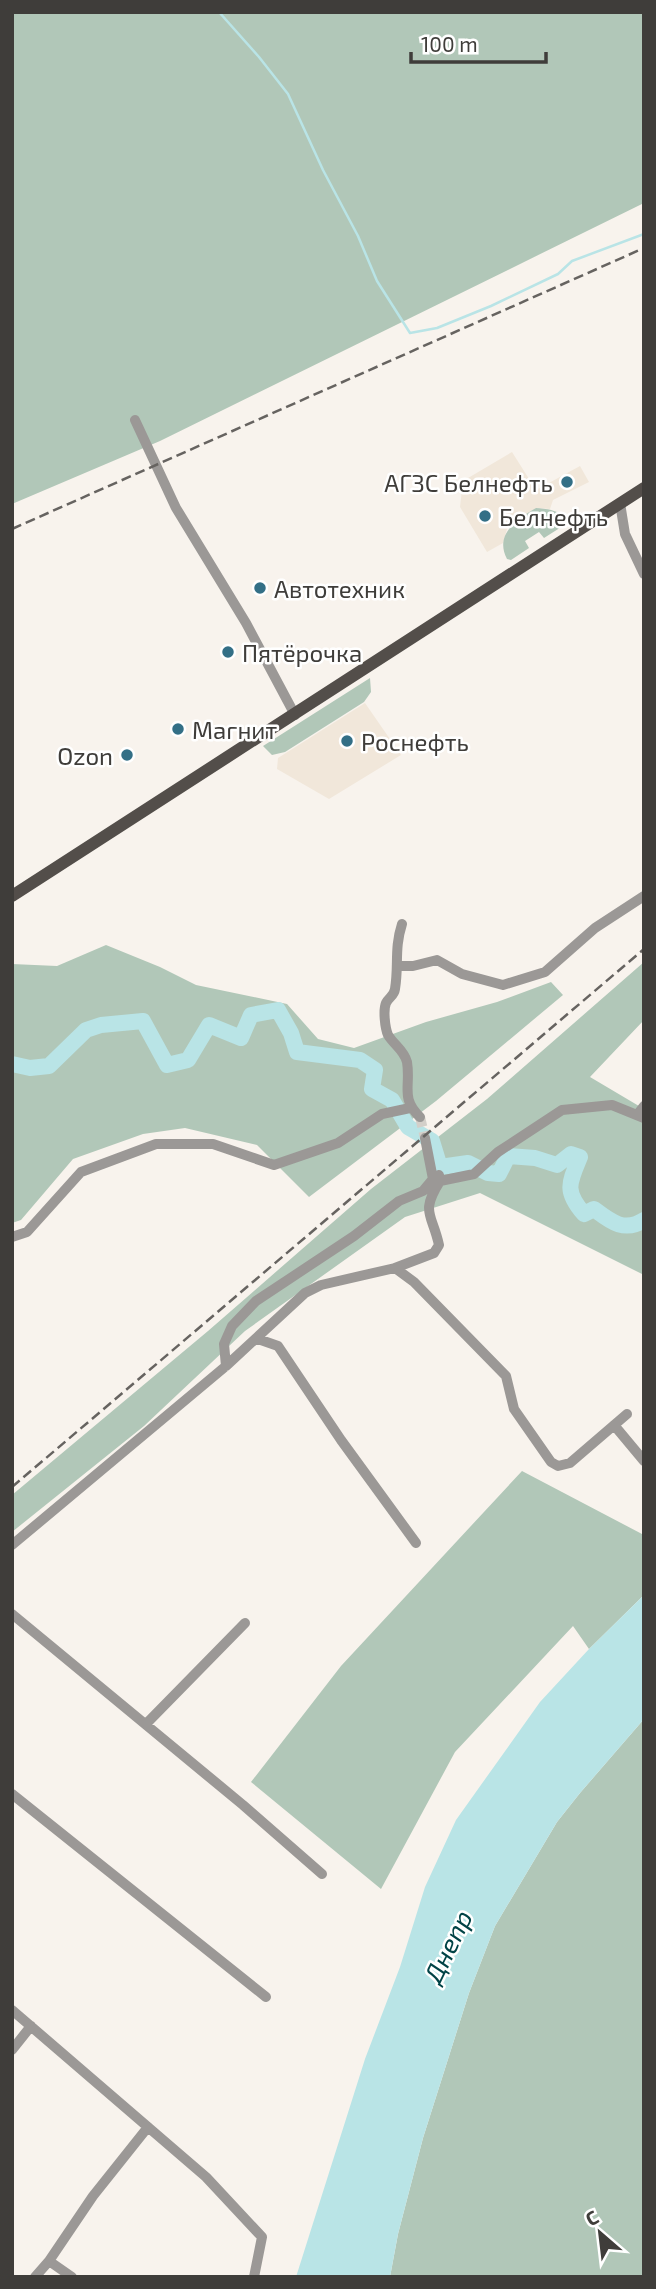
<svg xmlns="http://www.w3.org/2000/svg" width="656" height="2289" font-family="'Exo 2',sans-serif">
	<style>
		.built { fill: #f1e7da }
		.green { fill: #b1c7b8 }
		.water { fill: #b9e4e6 }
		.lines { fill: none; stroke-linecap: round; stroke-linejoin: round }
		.stream { stroke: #b9e4e6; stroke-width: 2.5 }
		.river { stroke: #b9e4e6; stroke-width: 16 }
		.minor-tunnel { stroke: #d3cfc9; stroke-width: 10; stroke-dasharray: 10 5; stroke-linecap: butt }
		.minor { stroke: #9b9896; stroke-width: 10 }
		.major { stroke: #534e4a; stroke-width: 12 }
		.rail { stroke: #666360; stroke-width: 2.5; stroke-dasharray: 10 5; stroke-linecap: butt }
		.poi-dot { fill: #336f86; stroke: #fff; stroke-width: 2.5 }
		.labels { text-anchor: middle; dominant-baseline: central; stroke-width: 5; stroke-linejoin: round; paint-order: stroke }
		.poi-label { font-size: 24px; fill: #3f3d3a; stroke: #fff; text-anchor: start }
		.water-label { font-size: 26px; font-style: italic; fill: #004346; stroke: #fff }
	</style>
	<rect width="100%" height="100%" fill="#f8f3ed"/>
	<path class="built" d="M512,452L536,490L580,466L589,482L553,500L550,509L536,508L507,529L503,543L487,552L460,507L463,481Z
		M365,703L401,755L329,799L277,769L278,758Z"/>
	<path class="green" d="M12,12H644V203L160,441L12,504Z
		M536,508C548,509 564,510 566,524L544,538L539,532L525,541L529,548L511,560L507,559C494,534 517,519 536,508Z
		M370,678L371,692L364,702L285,752L272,755L263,746Z
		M106,945L160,967L196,985L287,1004L318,1039L354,1048L426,1022L497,1002L551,982L563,995L436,1101L309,1197L257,1145L185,1128L143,1134L73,1159L21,1220L12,1223V964L57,966Z
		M644,962V1020L590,1077L644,1109V1275L480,1193L405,1217L245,1331L144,1426L12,1532V1495L208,1331L371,1189L487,1099Z
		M522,1471L642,1534L644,1533V1595L589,1649L573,1626L455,1752L381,1889L251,1782L341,1666Z
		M644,1719V2277H390L398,2234L423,2138L469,1993L495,1926L557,1822L580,1793Z"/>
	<path class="water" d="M644,1595V1719L580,1793L557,1822L495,1926L469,1993L423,2138L398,2234L390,2277H296L365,2059L400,1967L425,1887L456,1820L540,1702L589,1649Z"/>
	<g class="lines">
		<path class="stream" d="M219,12L259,57L288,94L323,170L358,236L377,281L410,333L437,328L491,306L558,274L572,261L644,234"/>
		<path class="river" d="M12,1064L30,1068L49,1066L86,1030L101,1025L143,1021L167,1065L188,1060L209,1025L241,1038L251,1015L278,1010L291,1033L297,1052L360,1060L375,1070L372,1089L392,1100L408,1127L432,1141L440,1167L468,1163L488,1173L499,1174L508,1156L535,1158L557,1165L571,1154L580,1157C569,1183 564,1191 584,1214L594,1209C610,1221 624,1233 644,1220"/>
		<path class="minor-tunnel" d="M420,1117L425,1138"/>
		<path class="minor" d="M135,420L176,508L246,623L295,715
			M620,503L625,534L644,574
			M402,924C394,949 399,965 395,989C394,996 389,997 386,1003C383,1010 385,1028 388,1035C394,1045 404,1050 407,1062C411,1086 400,1098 420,1117
			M397,966H413L437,960L462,974L503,985L545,972L595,928L644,896
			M637,1115L644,1106
			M440,1181L474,1174L498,1152L562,1110L612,1105L644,1118
			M12,1237L27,1232L81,1172L156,1144H213L274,1165L338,1143L382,1114L410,1108
			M395,1268L434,1253L439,1245C432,1213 420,1213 440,1181L439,1175
			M258,1339L278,1346L341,1440L416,1543
			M226,1366L224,1344L232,1326L256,1301L354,1236L399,1201L423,1191L433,1179L425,1138
			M614,1425L644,1461
			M12,1545L226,1366L305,1293L321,1285L395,1268L414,1282L506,1376L514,1409L551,1462L558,1466L570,1463L627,1414
			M12,1614L243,1805L322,1874
			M146,1724L245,1623
			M12,1794L266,1997
			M12,2010L206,2177L262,2237L254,2277
			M12,2050L31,2026
			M35,2277L49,2261
			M72,2277L49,2261L93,2196L148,2127"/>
		<path class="major" d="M12,896L644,488"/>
		<path class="rail" d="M12,529L644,248
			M12,1487L644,949"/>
	</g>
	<g class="poi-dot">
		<circle cx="567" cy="482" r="7"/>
		<circle cx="485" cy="516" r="7"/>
		<circle cx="260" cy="588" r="7"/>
		<circle cx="228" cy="652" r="7"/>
		<circle cx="178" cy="729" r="7"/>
		<circle cx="347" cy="741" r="7"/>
		<circle cx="127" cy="755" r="7"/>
	</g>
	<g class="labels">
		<g class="poi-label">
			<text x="553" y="482" text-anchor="end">АГЗС Белнефть</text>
			<text x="499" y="516">Белнефть</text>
			<text x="274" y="588">Автотехник</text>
			<text x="242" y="652">Пятёрочка</text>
			<text x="192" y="729">Магнит</text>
			<text x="361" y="741">Роснефть</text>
			<text x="113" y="755" text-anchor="end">Ozon</text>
		</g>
		<g class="water-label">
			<text transform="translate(447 1946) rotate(-64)">Днепр</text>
		</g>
	</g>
	<rect width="656" height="2289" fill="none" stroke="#3f3d3a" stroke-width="28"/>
	<g transform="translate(600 2233) rotate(332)" stroke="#ffffff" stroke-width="5" paint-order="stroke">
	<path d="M0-5L12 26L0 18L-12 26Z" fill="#3f3d3a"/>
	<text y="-10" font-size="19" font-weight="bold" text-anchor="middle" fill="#3f3d3a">С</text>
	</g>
	<path d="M411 52v10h135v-10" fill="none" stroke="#3f3d3a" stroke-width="3.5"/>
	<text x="421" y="52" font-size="21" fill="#3f3d3a" stroke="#ffffff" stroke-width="5" paint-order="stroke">100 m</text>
</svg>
